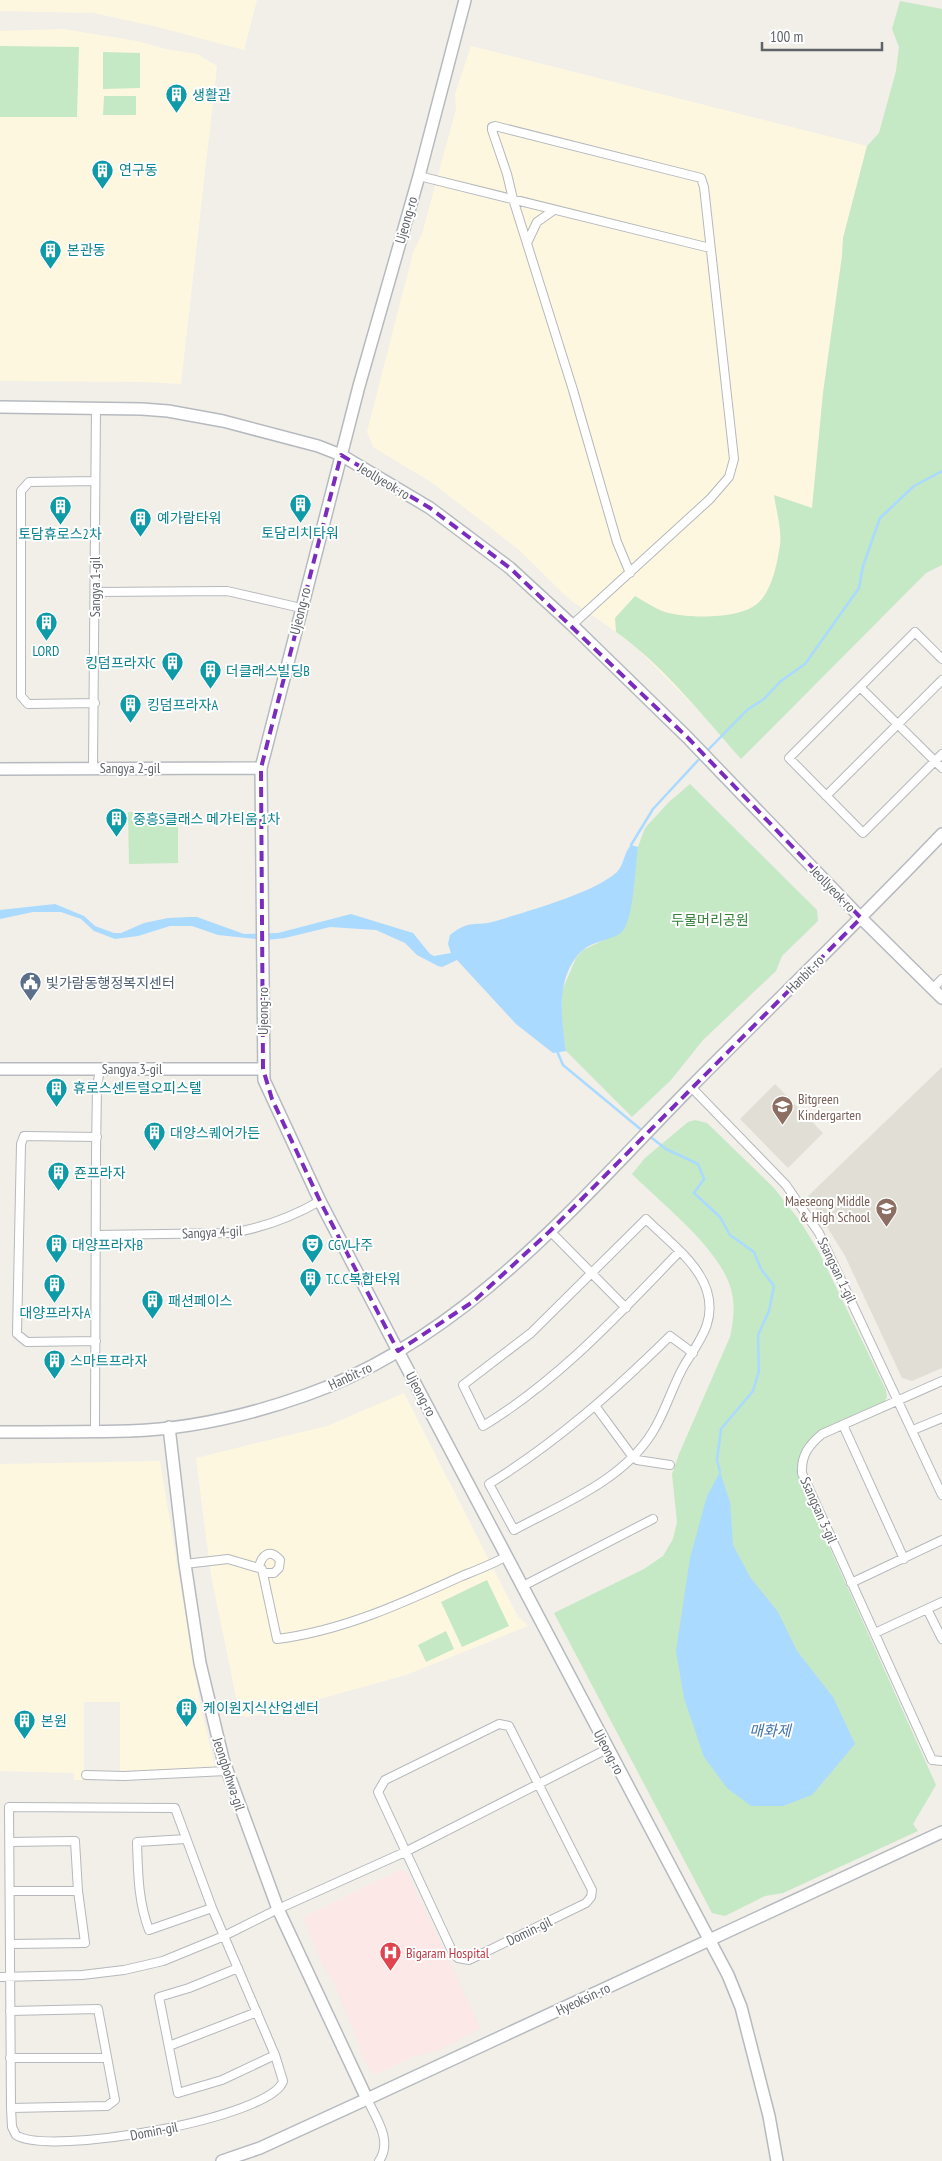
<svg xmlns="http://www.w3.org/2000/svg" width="942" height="2161" font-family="'PT Sans Narrow','Noto Sans KR',sans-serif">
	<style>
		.commercial { fill: #fef7e0 }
		.education { fill: #e1ded6 }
		.medical { fill: #fce8e6 }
		.green { fill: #c5e8c5 }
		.water { fill: #aadaff }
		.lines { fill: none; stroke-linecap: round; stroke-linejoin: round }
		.stream { stroke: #aadaff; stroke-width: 2.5 }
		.street-casing { stroke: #b5b8bc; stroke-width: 10 }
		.secondary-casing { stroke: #b6babf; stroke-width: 14 }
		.street { stroke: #fff; stroke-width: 8 }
		.secondary { stroke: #fff; stroke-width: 11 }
		.marked { fill: none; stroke: #7b2cbf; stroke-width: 4; stroke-dasharray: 10 6; stroke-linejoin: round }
		.labels { text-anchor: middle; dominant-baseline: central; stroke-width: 4; stroke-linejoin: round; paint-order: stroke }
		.culture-label { font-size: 14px; fill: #0d838f; stroke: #fff; text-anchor: start }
		.street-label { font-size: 14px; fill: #5f6368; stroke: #fff }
		.park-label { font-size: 14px; fill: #348238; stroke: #fff }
		.service-label { font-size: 14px; fill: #4e5e75; stroke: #fff; text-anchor: start }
		.education-label { font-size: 14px; fill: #785e54; stroke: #fff; text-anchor: start }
		.health-label { font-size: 14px; fill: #be3a42; stroke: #fff; text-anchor: start }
		.water-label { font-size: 15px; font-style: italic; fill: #4174aa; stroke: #fff }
	</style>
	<rect width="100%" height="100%" fill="#f1efe8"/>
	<path class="commercial" d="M0,0H257L244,50L158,27L94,13L0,11Z
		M63,29L137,41L165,49L197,54L217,66L181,384L148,382L0,381V31Z
		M471,46L867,146L843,238L842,256L823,393L805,588L703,715L632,643L569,599L518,549L431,482L373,447L367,432L413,253L422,234L456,109L455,94Z
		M404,1393L517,1615L528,1626L406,1675L265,1714L245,1717L239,1712L211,1575L196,1458L327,1426Z
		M160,1461L200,1703L215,1768L120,1771V1702H84V1780H74V1773L0,1771V1464Z"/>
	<path class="education" d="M942,1067V1368L912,1381L902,1378L845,1256L808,1196Z
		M775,1084L823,1133L788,1168L740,1119Z"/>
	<path class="medical" d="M400,1870H404L409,1876L481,2029L437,2051L412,2057L377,2074L373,2073L362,2056L360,2046L332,1978L323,1966L304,1919L306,1916Z"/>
	<path class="green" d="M900,1L942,9V565L926,573L741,759C704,717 661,663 616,632L615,618L635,596C644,601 653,607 662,611C684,619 742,620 759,602C773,588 777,563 780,545C782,529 776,510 774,495L812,508L823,393L842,256L843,238L867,146L879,133L896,71L899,47L892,29Z
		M0,46L79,47L77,117H0Z
		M103,52L140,53V88L103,89Z
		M104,96H136V115H103Z
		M690,784L817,910L818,921L782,956L776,971L703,1040L671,1080L632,1117L566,1051L561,1019L562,991L576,958L583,950L621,932L638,847L645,828L669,802Z
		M128,812H178V863L129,864Z
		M695,1120L707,1123L774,1188L800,1221L819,1252L886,1390L887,1397L884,1402C865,1411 812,1430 803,1448C797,1461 799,1473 802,1486L936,1785L913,1824L918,1831L783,1893L765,1896L725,1916L712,1913L554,1613L644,1569L663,1556L673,1539L677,1522L672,1474L679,1454L730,1337C734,1319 736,1301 729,1283C714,1244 662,1204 632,1174L645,1158L688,1122Z
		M487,1580L509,1626L462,1647L441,1602Z
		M446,1631L454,1649L426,1662L418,1645Z"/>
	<path class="water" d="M631,845L638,847C635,866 634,921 621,933C612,940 593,941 583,950C555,975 561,1019 566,1051L553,1053L516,1024L457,960L442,967L438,966L417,955L405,943L376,930L330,927L285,938L266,940L218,935L192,926H170L138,936L115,939L94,931L81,919L61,912H33L0,919V910L55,904L84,916L95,926L114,933H121L144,923L168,918L189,917H197L244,934L278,933L351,914L413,933L430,954L434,956L451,953L448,944L450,935C470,919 475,927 496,921C528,911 594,893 617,872C624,865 624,852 631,845Z
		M720,1472L730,1502L733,1545L750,1577L778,1612L797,1651L833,1697L855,1744L812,1795L783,1806H751L727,1788L704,1757L684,1698L676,1651L690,1558L707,1496Z"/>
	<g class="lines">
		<path class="stream" d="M706,752L747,710L764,699L781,681L805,664L859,588L863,566L880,518L914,486L942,471
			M631,845L653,809L702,756
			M557,1051L563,1065L644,1132
			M648,1135L666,1149L698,1164L704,1179L694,1193L720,1217L730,1235L754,1252L761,1269L774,1286L769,1311L758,1335L759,1371L753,1391L721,1429L717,1460L720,1472"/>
		<defs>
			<path id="street" d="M419,176L710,248
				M527,243L537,222L554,210
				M95,481L29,482L21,491V696L28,704L95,703
				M95,592L227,591L301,608
				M572,625L710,499L729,477L734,459L704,187L701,178L495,126L492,127V130L507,174L513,199L573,390L617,542L630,573
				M942,659L915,632L789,758L863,833L942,754
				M860,687L942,768
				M93,768L96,407
				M826,796L942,680
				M932,989L942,979
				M691,1087L786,1185L819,1233L942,1495
				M550,1231L626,1308
				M97,1235L231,1233C263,1228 292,1217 320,1201
				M679,1252C618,1315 559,1380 483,1426L463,1385L531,1333L646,1219C667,1240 698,1262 707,1291C716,1321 700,1340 685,1364C672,1386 666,1411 652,1433C622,1481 562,1504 514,1530L489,1484C557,1442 614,1391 670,1336L693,1353
				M96,1341L27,1342L17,1334L21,1144L24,1136L97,1137
				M942,1381L822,1434C809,1445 801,1455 802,1473L932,1760L942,1761
				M596,1407L632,1456L637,1460L670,1465
				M843,1425L904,1559
				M913,1430L942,1418
				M95,1431L96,1153L97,1086L100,1070
				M185,1564L228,1559L262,1569L277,1639C342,1631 403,1603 462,1576C477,1570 493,1564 507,1556
				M259,1568C261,1555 270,1548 280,1560L279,1568L274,1573H263
				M851,1583L942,1540
				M523,1586L653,1519
				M927,1609L942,1639
				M875,1633L942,1602
				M499,1724L509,1726L592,1890L591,1897L586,1903L469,1960L458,1958L453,1953L378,1792L385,1780Z
				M86,1775L124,1776L226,1771
				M9,1807L175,1808L212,1908L275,2055L283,2081C272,2118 48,2157 16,2135L12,2127L11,2108Z
				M186,1839L137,1842C138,1872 138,1901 149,1930L212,1908
				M10,1842L75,1841L78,1891L85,1943L10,1944
				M10,1891H78
				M238,1968L189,1988L159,1997L178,2093L222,2080L275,2055
				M0,1977L82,1975L124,1970L163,1961L224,1936L278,1909L405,1852L607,1749
				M10,2011L98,2009L115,2100L107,2106L11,2108
				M169,2046L257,2012
				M10,2058H107
				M367,2099C376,2118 393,2141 379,2161"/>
			<path id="secondary" d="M465,0L419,176L359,386L261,768L264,1080L320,1201L398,1351L728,1975L741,2007L769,2116L777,2161
				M0,407L142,409L168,411L223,421L318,446L341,455L430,508L510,568L572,625L687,737L861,918L942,998
				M0,769L261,768
				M0,1069H263
				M169,1427L185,1564L200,1663L223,1759L278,1909L367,2099
				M0,1432C43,1432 86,1432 129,1431C189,1429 250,1415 306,1395C465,1339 576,1204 691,1087C774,1003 860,920 942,834
				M222,2161L260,2148L367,2099L942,1832"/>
		</defs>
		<use href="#street" class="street-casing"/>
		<use href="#secondary" class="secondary-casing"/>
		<use href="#street" class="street"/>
		<use href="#secondary" class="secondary"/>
	</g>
	<path class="marked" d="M341,455L430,508L510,568L687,737L861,918L550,1231L474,1301L398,1351L320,1201L272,1099L263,1069L261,768Z"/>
	<defs>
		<symbol id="building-pin" viewBox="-11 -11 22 30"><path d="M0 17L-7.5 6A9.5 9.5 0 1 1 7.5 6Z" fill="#0f9aa8" stroke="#fff"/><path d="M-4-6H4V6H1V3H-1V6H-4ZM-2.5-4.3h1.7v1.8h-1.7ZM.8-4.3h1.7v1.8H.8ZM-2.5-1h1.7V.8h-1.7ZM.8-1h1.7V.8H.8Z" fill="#fff"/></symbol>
		<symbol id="civic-pin" viewBox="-11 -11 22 30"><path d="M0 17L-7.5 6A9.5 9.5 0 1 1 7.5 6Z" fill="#5c6f8a" stroke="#fff"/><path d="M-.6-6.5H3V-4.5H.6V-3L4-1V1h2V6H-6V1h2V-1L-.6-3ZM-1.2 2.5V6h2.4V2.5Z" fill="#fff"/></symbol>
		<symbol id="school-pin" viewBox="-11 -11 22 30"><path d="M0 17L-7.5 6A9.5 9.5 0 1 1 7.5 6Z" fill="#8d6e63" stroke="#fff"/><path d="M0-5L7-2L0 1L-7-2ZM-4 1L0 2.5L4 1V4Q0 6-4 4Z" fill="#fff"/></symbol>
		<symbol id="theatre-pin" viewBox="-11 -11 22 30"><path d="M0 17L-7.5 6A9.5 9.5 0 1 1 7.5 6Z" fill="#0f9aa8" stroke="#fff"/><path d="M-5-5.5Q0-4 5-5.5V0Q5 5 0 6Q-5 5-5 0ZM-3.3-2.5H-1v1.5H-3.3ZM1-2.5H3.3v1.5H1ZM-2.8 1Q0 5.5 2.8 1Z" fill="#fff"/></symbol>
		<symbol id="hospital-pin" viewBox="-11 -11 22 30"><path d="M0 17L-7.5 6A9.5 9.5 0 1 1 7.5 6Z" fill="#e0444e" stroke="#fff"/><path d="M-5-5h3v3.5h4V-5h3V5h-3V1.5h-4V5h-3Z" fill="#fff"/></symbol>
	</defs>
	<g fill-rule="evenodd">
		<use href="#building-pin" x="164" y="82" width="25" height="34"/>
		<use href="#building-pin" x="90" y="158" width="25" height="34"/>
		<use href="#building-pin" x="38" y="238" width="25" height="34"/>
		<use href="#building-pin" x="288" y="492" width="25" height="34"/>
		<use href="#building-pin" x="48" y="494" width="25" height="34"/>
		<use href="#building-pin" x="128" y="506" width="25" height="34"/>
		<use href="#building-pin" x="34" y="610" width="25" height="34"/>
		<use href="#building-pin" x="160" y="650" width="25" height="34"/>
		<use href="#building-pin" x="198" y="658" width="25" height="34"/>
		<use href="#building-pin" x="118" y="692" width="25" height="34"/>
		<use href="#building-pin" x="104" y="806" width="25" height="34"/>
		<use href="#civic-pin" x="18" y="970" width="25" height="34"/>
		<use href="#building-pin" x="44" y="1076" width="25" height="34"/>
		<use href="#school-pin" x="770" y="1094" width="25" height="34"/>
		<use href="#building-pin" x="142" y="1120" width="25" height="34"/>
		<use href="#building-pin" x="46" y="1160" width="25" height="34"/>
		<use href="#school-pin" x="874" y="1196" width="25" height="34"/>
		<use href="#building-pin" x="44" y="1232" width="25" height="34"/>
		<use href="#theatre-pin" x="300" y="1232" width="25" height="34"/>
		<use href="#building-pin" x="298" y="1266" width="25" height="34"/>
		<use href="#building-pin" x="42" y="1272" width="25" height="34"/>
		<use href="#building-pin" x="140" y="1288" width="25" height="34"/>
		<use href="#building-pin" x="42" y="1348" width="25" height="34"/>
		<use href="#building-pin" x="174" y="1696" width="25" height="34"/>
		<use href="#building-pin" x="12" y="1708" width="25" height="34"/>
		<use href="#hospital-pin" x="378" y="1940" width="25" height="34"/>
	</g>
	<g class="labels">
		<g class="culture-label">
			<text x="192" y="95">생활관</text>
			<text x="119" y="170">연구동</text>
			<text x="67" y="250">본관동</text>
			<text x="157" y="518">예가람타워</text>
			<text x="300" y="533" text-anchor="middle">토담리치타워</text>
			<text x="60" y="534" text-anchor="middle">토담휴로스2차</text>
			<text x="46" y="651" text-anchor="middle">LORD</text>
			<text x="156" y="663" text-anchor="end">킹덤프라자C</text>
			<text x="226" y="671">더클래스빌딩B</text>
			<text x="147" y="705">킹덤프라자A</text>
			<text x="133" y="819">중흥S클래스 메가티움 1차</text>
			<text x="73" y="1088">휴로스센트럴오피스텔</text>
			<text x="170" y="1133">대양스퀘어가든</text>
			<text x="74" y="1173">죤프라자</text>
			<text x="72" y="1245">대양프라자B</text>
			<text x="328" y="1245">CGV나주</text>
			<text x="326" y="1279">T.C.C복합타워</text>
			<text x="168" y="1301">패션페이스</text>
			<text x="55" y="1313" text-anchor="middle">대양프라자A</text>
			<text x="70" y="1361">스마트프라자</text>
			<text x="203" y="1708">케이원지식산업센터</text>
			<text x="41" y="1721">본원</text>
		</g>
		<g class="street-label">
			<text transform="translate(406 220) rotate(-74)">Ujeong-ro</text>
			<text transform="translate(384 481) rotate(31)">Jeollyeok-ro</text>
			<text transform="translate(95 587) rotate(-90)">Sangya 1-gil</text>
			<text transform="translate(300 611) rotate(-76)">Ujeong-ro</text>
			<text x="130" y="768">Sangya 2-gil</text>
			<text transform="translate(833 889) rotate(46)">Jeollyeok-ro</text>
			<text transform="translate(805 974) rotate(-45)">Hanbit-ro</text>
			<text transform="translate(263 1011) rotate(-90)">Ujeong-ro</text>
			<text x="132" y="1069">Sangya 3-gil</text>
			<text transform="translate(212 1232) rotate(-3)">Sangya 4-gil</text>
			<text transform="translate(837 1270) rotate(64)">Ssangsan 1-gil</text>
			<text transform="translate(350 1376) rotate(-25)">Hanbit-ro</text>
			<text transform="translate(421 1394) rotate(62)">Ujeong-ro</text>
			<text transform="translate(819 1510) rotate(66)">Ssangsan 3-gil</text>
			<text transform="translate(609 1752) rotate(62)">Ujeong-ro</text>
			<text transform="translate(229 1774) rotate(72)">Jeongbohwa-gil</text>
			<text transform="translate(529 1931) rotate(-26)">Domin-gil</text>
			<text transform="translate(583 1999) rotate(-25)">Hyeoksin-ro</text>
			<text transform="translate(154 2131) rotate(-11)">Domin-gil</text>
		</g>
		<g class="park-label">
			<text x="710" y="920">두물머리공원</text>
		</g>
		<g class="service-label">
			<text x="46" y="983">빛가람동행정복지센터</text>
		</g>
		<g class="education-label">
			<text x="798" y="1099">Bitgreen<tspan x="798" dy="16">Kindergarten</tspan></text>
			<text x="870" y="1201" text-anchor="end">Maeseong Middle<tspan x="870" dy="16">&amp; High School</tspan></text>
		</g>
		<g class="health-label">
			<text x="406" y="1953">Bigaram Hospital</text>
		</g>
		<g class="water-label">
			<text x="770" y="1730">매화제</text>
		</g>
	</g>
	<path d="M762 42v8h120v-8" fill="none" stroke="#5f6368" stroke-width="2.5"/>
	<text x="770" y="42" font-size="15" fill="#5f6368" stroke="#ffffff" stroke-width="4" paint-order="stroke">100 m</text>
</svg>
